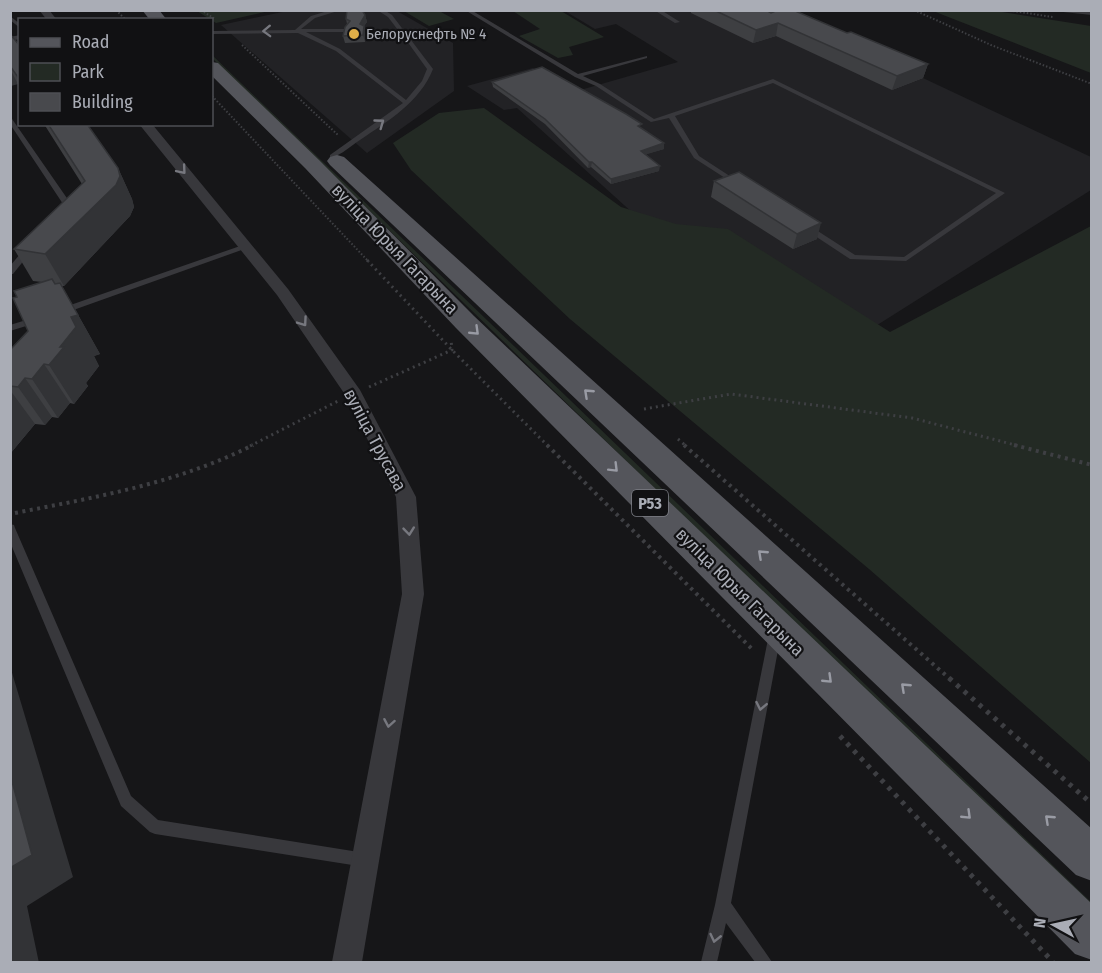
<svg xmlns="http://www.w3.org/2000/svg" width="1102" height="973" font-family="'Fira Sans Condensed',sans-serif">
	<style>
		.built { fill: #222225 }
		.green { fill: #232a24 }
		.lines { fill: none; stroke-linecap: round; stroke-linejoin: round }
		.path-far3 { stroke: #3e3f43; stroke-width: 2; stroke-dasharray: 1.5 2; stroke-linecap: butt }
		.path-far2 { stroke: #3e3f43; stroke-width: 3; stroke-dasharray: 2 4; stroke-linecap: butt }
		.path-far1 { stroke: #3e3f43; stroke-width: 4; stroke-dasharray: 3 4.5; stroke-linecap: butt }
		.path { stroke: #3e3f43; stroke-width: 5; stroke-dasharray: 4 6; stroke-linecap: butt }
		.service { fill: #38383c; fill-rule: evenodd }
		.minor { fill: #38383c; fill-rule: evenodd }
		.primary { fill: #54555b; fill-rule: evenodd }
		.wall { fill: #3e3f42 }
		.shaded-wall { fill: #323336 }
		.building { fill: #48494d; stroke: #323336; stroke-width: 1.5 }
		.oneway { stroke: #77787f }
		.oneway2 { stroke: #999ba4 }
		.poi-dot { fill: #dead48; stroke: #111113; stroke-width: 2 }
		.labels { text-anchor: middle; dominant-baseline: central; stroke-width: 4.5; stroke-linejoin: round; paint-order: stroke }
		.far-poi-label { font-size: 15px; fill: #aaadb6; stroke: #111113; text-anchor: start }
		.shield { fill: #111113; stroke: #7c7e85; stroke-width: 1.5 }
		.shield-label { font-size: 16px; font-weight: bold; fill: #aaadb6 }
		.street-label { font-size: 18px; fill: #aaadb6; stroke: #111113 }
	</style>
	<rect width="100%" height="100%" fill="#161618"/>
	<path class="built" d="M287,11H397L453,43L454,91L367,153L221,25Z
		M565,11H766L923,78L1091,157V190L806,370L517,108L504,110L467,86L533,68L577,91L678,62L616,24L595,29Z"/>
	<path class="green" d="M197,11H269L216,23Z
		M404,11H439L454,19L429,26Z
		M513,11H561L604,37L569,47L573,55L558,58L519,36L540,29Z
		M933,11H996L1091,26V73Z
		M212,55L1091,902V913L212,58Z
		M484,108L621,207L676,224L728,229L890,332L1091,226V763L869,569L570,319L411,170L393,143L439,113Z"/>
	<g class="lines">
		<path class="path-far3" d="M116,10L126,20
			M201,10L215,19
			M914,10L991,45L1092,84
			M1006,10L1053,17
			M242,45L339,136
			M212,96L369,262"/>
		<path class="path-far2" d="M367,260L452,350L548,446
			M369,387L452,350L451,340
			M644,409L731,394L912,418L1019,446
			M678,439L686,446
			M250,446L338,401"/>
		<path class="path-far1" d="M547,445L752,649
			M684,445L950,679
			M1014,445L1092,465
			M15,513C97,497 178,483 253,445"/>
		<path class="path" d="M949,678L1092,804
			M840,736L1053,962"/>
		<path class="service" d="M331,10H341L315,18L301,29H349L347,32H306L340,49L406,100L422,81L427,69L404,37L364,31L366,28L401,34L388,17L377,10H384L392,15L433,69C420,102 388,121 360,140C351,146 342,154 332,158L330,157V155L403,103L336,51L298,33L212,34V31L295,30L311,16Z
			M465,10H471L578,74L647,56V58L583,76L600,84L654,119L773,79L1005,193L906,261L850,259L803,228L810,226L855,255L904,257L996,193L773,83L675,116L699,156L742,184L736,185L694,158L669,118L651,122L596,86L575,77Z
			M654,10H661L680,22L675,23Z
			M1061,10L1092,12V15L1063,12Z
			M10,16L20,24V28L10,20Z
			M20,35V39L10,41V37Z
			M10,116L71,204L65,212L58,210L63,204L10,124Z
			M243,245H249L250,247L65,313L62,314L58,311L59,309Z
			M26,247H32L33,249L13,274H10V266Z
			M36,317L39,318V322L10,331V325Z
			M10,524L14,525L15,528L131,796L158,820L365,853L370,855L372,860L370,865L365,867L155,834L150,832L121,806L10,542Z
			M775,629L779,630L781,634L731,903L772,962H755L726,923L717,962H701L715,905L769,634L771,630Z"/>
		<path class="minor" d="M39,10H49L57,20H47Z
			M139,124H152L288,289L360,390L416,497L424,594L362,962H332L402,594L396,497L346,396L277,295Z"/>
		<path class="primary" d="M142,10H159L167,20H150Z
			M212,62L218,63L319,160L474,316L1092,904V960L1075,954L456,328L305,168L212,76Z
			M337,155L344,157L1092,829V881L1076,875L330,165L327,161L330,157Z"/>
	</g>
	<path class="wall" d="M691,10H766L771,13L847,33L928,64L923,78L892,90L776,36L753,43L691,13Z
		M365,15L367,22L364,26L366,34L365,42L345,43L343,36L347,24L346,19Z
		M10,34L20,46V87L18,84L10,85Z
		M492,82L664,149L646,154L659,171L611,184L591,167L588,168L545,124L493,87Z
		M44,124H87L118,168L132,199L134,207L130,216L64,286H62L100,354L94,356L99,366L86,383L88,386L74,404L70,403L58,418L52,417L45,425L35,424L10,454V350L28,331L17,297L42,282L33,281L14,249L82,184Z
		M714,181L817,239L793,249L711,197Z"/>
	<path class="shaded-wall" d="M365,15L367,22L364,26L366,34L365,42L360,24Z
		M778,23L776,36L753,43L756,30Z
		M928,64L923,78L892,90L897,76Z
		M10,69L18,84L11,86L10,85Z
		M664,143V149L641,156V151Z
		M589,162H592L591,167L588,168Z
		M660,166L659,171L611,184V179Z
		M118,168L132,199L134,207L130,216L64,286L45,254Z
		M821,223L817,239L793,249L797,234Z
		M52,279L74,316L60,283L100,354L94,356L99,366L86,383L88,386L74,404L49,365L60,347Z
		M44,364L70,403L58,418L32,379Z
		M25,378L52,417L45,425L18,387Z
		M10,390L35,424L10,454Z
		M10,666L73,877L27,906L39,963H10Z"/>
	<path class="building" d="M347,10H362L365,15L360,24L364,26L363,35L343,36L345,27L350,21L346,19Z
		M714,10H766L771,13L778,10H793L847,33L851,32L928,64L897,76L778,23L756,30Z
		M10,34L20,46V80L10,66Z
		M542,67L626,114L642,124L638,126L664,143L641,151L660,166L611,179L592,162H589L545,119L492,82Z
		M48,124H87L118,168L120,176L116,185L45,254L14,249L85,181Z
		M739,172L821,223L797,234L714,181Z
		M52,279L55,284L60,283L78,315L71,317L76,327L60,347H64L49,365L44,364L32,379L25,378L18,387L10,386V350L28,331L13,298L17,297L14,291Z
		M10,774L32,855L10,868Z"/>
	<defs><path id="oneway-chevron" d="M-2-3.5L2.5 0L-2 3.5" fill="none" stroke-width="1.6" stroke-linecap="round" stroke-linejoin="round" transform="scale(1.5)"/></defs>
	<g class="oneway">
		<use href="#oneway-chevron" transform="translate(267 31) rotate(178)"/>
		<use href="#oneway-chevron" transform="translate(380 123) rotate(-36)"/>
		<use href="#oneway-chevron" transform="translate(182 170) rotate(50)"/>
		<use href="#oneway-chevron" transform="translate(303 322) rotate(55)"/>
		<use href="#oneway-chevron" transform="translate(409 531) rotate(84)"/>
		<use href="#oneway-chevron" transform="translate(761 706) rotate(101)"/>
		<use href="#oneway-chevron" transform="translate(389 723) rotate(100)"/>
		<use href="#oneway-chevron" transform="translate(715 938) rotate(103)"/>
	</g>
	<g class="oneway2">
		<use href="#oneway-chevron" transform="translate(475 331) rotate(44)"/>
		<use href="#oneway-chevron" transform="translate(588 393) rotate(-137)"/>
		<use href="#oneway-chevron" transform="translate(614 468) rotate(45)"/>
		<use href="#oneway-chevron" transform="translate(762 554) rotate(-137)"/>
		<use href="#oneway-chevron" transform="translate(828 679) rotate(44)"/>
		<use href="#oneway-chevron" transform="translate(905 687) rotate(-137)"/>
		<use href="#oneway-chevron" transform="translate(967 815) rotate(44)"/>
		<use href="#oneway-chevron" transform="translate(1049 819) rotate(-137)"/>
	</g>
	<circle class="poi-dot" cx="354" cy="34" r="6"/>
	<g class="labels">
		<g class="far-poi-label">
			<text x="366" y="34">Белоруснефть № 4</text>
		</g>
		<rect class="shield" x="632" y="490" width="36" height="26" rx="4.5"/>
		<g class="shield-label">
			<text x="650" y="503">Р53</text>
		</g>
		<g class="street-label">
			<text transform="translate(395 249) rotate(46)">вуліца Юрыя Гагарына</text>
			<text transform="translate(375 440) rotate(62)">вуліца Трусава</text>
			<text transform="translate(740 592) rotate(45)">вуліца Юрыя Гагарына</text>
		</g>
	</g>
	<rect width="1102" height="973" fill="none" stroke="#aaadb6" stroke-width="24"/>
	<rect x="18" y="18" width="195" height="108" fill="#111113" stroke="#4e4f54" stroke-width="1.5"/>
	<rect x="30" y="38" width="30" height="9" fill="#54555b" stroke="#4e4f54" stroke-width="1.5"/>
	<text x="72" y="48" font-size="18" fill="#aaadb6">Road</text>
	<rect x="30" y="63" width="30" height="18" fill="#232a24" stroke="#4e4f54" stroke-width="1.5"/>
	<text x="72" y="78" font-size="18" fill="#aaadb6">Park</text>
	<rect x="30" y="93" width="30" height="18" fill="#48494d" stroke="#4e4f54" stroke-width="1.5"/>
	<text x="72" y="108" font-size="18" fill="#aaadb6">Building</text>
	<g transform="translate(1054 925) rotate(278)" stroke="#111113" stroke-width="4.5" paint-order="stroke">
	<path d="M0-4.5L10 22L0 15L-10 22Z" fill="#aaadb6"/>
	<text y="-9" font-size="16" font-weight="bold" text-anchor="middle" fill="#aaadb6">N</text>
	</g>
</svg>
